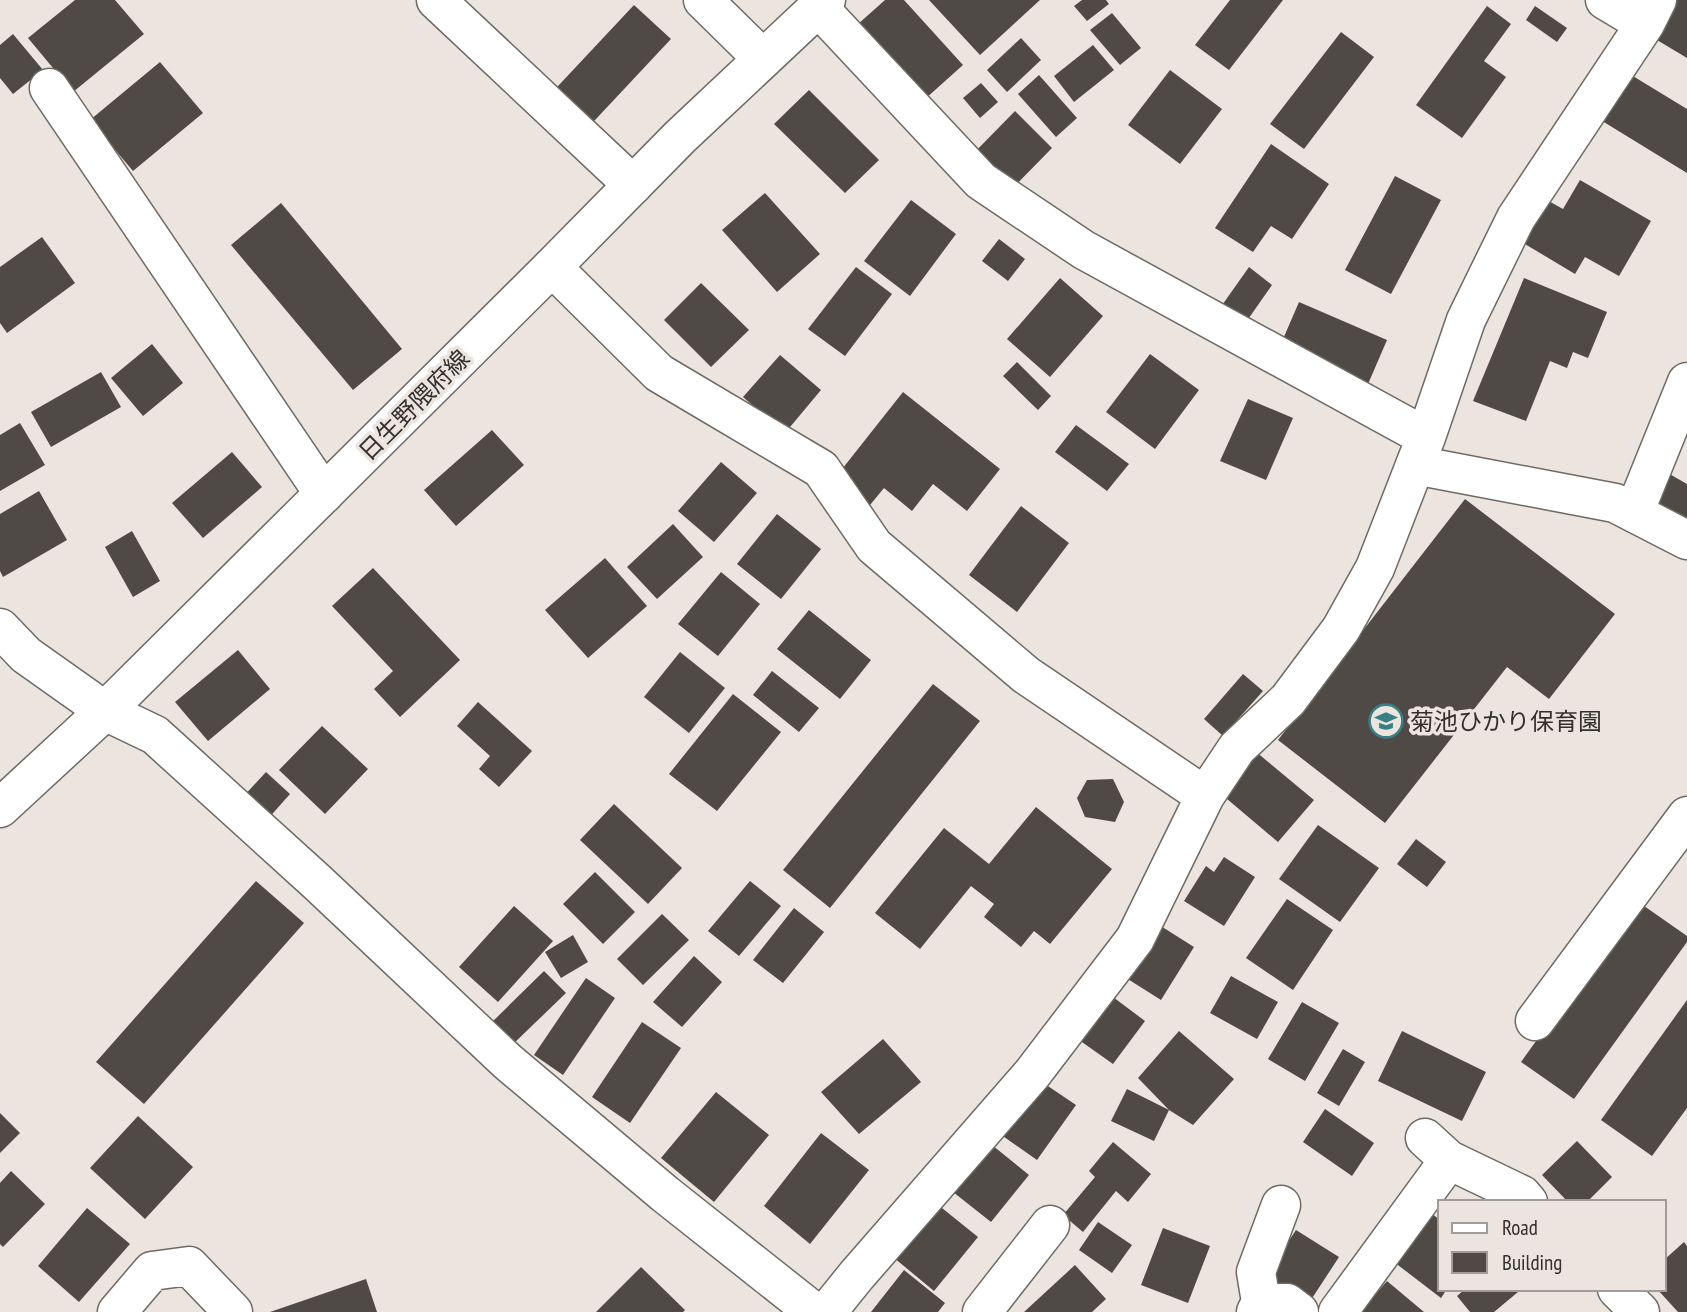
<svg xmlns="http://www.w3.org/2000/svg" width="1687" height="1312" font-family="'PT Sans Narrow','Noto Sans JP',sans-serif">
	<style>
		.building { fill: #504a46 }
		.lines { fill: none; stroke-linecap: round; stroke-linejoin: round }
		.minor-casing { stroke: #6f6964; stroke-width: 41 }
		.major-casing { stroke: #6f6964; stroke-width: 41 }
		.minor { stroke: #fff; stroke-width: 38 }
		.major { stroke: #fff; stroke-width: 38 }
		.labels { text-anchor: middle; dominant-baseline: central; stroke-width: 7; stroke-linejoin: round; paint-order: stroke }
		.street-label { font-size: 24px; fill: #322f2d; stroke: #ece5df }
		.poi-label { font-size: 24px; fill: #322f2d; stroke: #ece5df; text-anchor: start }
	</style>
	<rect width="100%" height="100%" fill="#ece5df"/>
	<path class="building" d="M75,0H115L144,34L73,92L28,38Z
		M885,0H904L963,65L906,116L839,41Z
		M929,0H1040L980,55Z
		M1082,0H1106L1109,4L1087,21L1074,6Z
		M1230,0H1283L1229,70L1195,45Z
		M1668,0H1687V58L1647,34Z
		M634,5L671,39L581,135L544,101Z
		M1487,6L1511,24L1484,61L1506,77L1462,138L1416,105Z
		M1535,6L1567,28L1557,42L1526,20Z
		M1112,13L1141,48L1120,65L1090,30Z
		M1341,32L1374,57L1304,149L1270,124Z
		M13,34L43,70L13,94L0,78V45Z
		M1021,38L1041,60L1007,92L987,70Z
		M1093,45L1114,70L1074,102L1054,76Z
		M160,62L203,113L133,171L90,120Z
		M1170,70L1222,109L1180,164L1128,125Z
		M1623,70L1687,109V173L1594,116Z
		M1039,75L1077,118L1056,137L1018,94Z
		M981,83L998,102L980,118L963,98Z
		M809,90L879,160L845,193L774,124Z
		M1015,111L1052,148L1006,195L969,158Z
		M1271,144L1329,184L1292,239L1271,226L1253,252L1215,228Z
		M1395,176L1441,200L1391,294L1345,270Z
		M1580,180L1651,221L1619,276L1585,257L1575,274L1520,241L1545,199L1563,209Z
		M765,193L820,254L777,292L722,230Z
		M911,200L956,234L910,296L864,261Z
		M281,203L402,349L353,390L231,245Z
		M42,237L75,283L7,333L0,323V267Z
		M999,239L1025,259L1008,281L982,261Z
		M856,267L892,294L845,356L808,329Z
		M1249,267L1272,285L1237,335L1213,318Z
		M1060,278L1103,316L1050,377L1007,339Z
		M1524,278L1607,312L1588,358L1573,352L1567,368L1550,361L1526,421L1473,401Z
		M701,283L749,330L711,367L664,320Z
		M1299,302L1387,340L1365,391L1277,353Z
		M152,344L183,383L143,416L111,378Z
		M1150,354L1199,390L1155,449L1106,412Z
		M780,355L821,390L785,433L743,397Z
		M1017,362L1051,396L1038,410L1003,376Z
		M101,372L121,407L51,447L31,412Z
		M903,392L1000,469L967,511L933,484L912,511L884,488L870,505L835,478Z
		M1248,399L1293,418L1266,480L1220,461Z
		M20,423L45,465L0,491V435Z
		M1076,425L1129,464L1107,491L1055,452Z
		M492,430L524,465L456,526L424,490Z
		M232,452L262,487L203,538L172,503Z
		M721,462L757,493L714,542L678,511Z
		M1666,472L1687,484V534L1644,509Z
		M39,491L67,540L3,577L0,571V514Z
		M1465,499L1615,614L1549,699L1507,667L1385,823L1278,740Z
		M1021,506L1069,543L1017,612L969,575Z
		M777,514L821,549L781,599L737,564Z
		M673,524L703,557L657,599L627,567Z
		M132,531L160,581L133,597L105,547Z
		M605,558L647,606L588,658L545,610Z
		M373,568L460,660L400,717L374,689L393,671L332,606Z
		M721,572L760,604L718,656L678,624Z
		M809,610L871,660L840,699L777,649Z
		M238,650L270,689L208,741L175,702Z
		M680,652L725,688L689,733L644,697Z
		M772,671L819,708L799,732L753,695Z
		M1243,674L1263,691L1223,736L1204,719Z
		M933,684L980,721L830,908L783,870Z
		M733,694L781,732L717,811L669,774Z
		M478,702L532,751L499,787L479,769L490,756L457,726Z
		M322,726L368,769L325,814L279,770Z
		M1255,751L1314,800L1278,842L1220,793Z
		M266,772L290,794L266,821L241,799Z
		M1113,779L1124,802L1115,822L1085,817L1077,798L1087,780Z
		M614,804L682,868L648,904L580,840Z
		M1036,807L1112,869L1050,944L1034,931L1021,947L984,917L994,904L971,886L920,949L875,913L944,828L989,864Z
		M1318,825L1379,868L1340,922L1279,879Z
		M1416,839L1446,862L1427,887L1397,864Z
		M1224,857L1255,877L1224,926L1184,901L1206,866L1214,872Z
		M595,872L635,912L603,944L563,904Z
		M256,881L304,923L144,1104L96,1062Z
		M750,881L781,906L739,956L708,931Z
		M1287,899L1333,930L1293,990L1246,958Z
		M1637,901L1687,936V942L1574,1099L1521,1062Z
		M514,906L553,941L498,1002L459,967Z
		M794,908L824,932L783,983L753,960Z
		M662,914L689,940L643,985L617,959Z
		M1156,923L1194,947L1161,1000L1123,976Z
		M573,935L588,962L561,978L545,952Z
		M694,956L722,982L682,1027L653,1002Z
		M544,971L566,993L509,1048L488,1026Z
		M1231,976L1278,1002L1257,1039L1210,1013Z
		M586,978L615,998L563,1075L534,1055Z
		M1105,991L1145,1021L1113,1064L1072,1035Z
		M1687,1000V1108L1652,1156L1601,1120Z
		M1302,1002L1339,1023L1305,1081L1268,1059Z
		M642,1022L681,1048L630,1123L592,1097Z
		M1179,1031L1234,1079L1193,1125L1169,1110L1138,1078Z
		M1402,1031L1486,1072L1462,1121L1378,1081Z
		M883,1039L921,1082L859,1134L821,1092Z
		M1343,1049L1365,1062L1339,1106L1317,1093Z
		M1039,1080L1076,1105L1037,1160L1000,1134Z
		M1127,1089L1169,1110L1154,1141L1111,1121Z
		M716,1092L769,1135L714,1202L661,1158Z
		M1325,1109L1374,1143L1352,1176L1303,1142Z
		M0,1113L20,1133L0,1153Z
		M138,1116L193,1167L145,1219L90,1168Z
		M821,1133L869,1170L810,1244L764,1206Z
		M987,1141L1029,1175L991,1222L948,1188Z
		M1577,1141L1612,1177L1587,1202H1568L1542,1175Z
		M1113,1142L1151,1174L1128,1202L1116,1191L1083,1232L1063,1215L1095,1177L1089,1171Z
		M11,1171L45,1204L3,1247L0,1244V1183Z
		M937,1204L978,1237L934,1291L893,1257Z
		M87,1208L130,1244L79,1302L38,1266Z
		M1431,1213L1440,1220V1289H1447L1441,1298L1394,1262Z
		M1098,1222L1132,1245L1112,1273L1079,1250Z
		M1163,1228L1210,1246L1188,1303L1141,1285Z
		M1296,1230L1339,1257L1307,1306L1264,1278Z
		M1684,1242L1687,1246V1312H1678L1657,1289H1664V1260Z
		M1075,1265L1106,1299L1092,1312H1024Z
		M641,1267L685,1310L683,1312H596Z
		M904,1270L945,1303L938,1312H871Z
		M366,1279L377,1312H270Z
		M1387,1281L1424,1312H1360Z
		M1465,1289H1516L1518,1292L1494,1312H1470L1457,1296Z"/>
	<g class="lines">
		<defs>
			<path id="minor" d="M436,0L633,185
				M703,0L763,59
				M1605,0L1645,24
				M818,7L981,181L1084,250L1426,437
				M49,88L324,494
				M552,267L659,373L821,469L874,546L1026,675L1205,796
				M1415,465L1615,503L1687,540
				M1634,513L1687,382
				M0,628L26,655L105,711L155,735L317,882L508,1062L665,1194L814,1312
				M1535,1021L1687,816
				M1425,1138L1449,1160L1522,1195L1528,1202
				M1617,1289L1640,1312
				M1261,1302L1256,1272L1281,1205
				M117,1312L152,1271L189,1266L233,1312
				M827,1312L856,1276L1032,1074L1135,939L1205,796L1237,748L1288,700L1341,629L1375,568L1426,437L1466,320L1516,218L1645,24L1657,0
				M982,1312L1050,1225
				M1256,1312L1261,1302L1287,1303L1299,1312
				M1338,1312L1449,1160"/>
			<path id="major" d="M0,808L105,711L552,267L680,137L826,0"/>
		</defs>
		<use href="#minor" class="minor-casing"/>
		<use href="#major" class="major-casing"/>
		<use href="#minor" class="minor"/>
		<use href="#major" class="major"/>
	</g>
	<defs>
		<symbol id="school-ring" viewBox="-11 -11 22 22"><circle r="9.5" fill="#ece5df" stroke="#388085" stroke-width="1.5"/><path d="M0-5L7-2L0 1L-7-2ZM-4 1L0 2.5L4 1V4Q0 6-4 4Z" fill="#388085"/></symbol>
	</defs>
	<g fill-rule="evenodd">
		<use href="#school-ring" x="1367" y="702" width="38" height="38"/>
	</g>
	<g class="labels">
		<g class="street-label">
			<text transform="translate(414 405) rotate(-45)">日生野隈府線</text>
		</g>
		<g class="poi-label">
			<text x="1410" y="721">菊池ひかり保育園</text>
		</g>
	</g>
	<rect x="1438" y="1200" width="228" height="91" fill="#ece5df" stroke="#a29c98" stroke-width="2"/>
	<rect x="1452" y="1223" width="35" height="10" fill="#ffffff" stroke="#a29c98" stroke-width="2"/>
	<text x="1502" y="1235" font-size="21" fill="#322f2d">Road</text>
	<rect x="1452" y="1252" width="35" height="21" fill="#504a46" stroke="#a29c98" stroke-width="2"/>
	<text x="1502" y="1270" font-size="21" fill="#322f2d">Building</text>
</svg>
